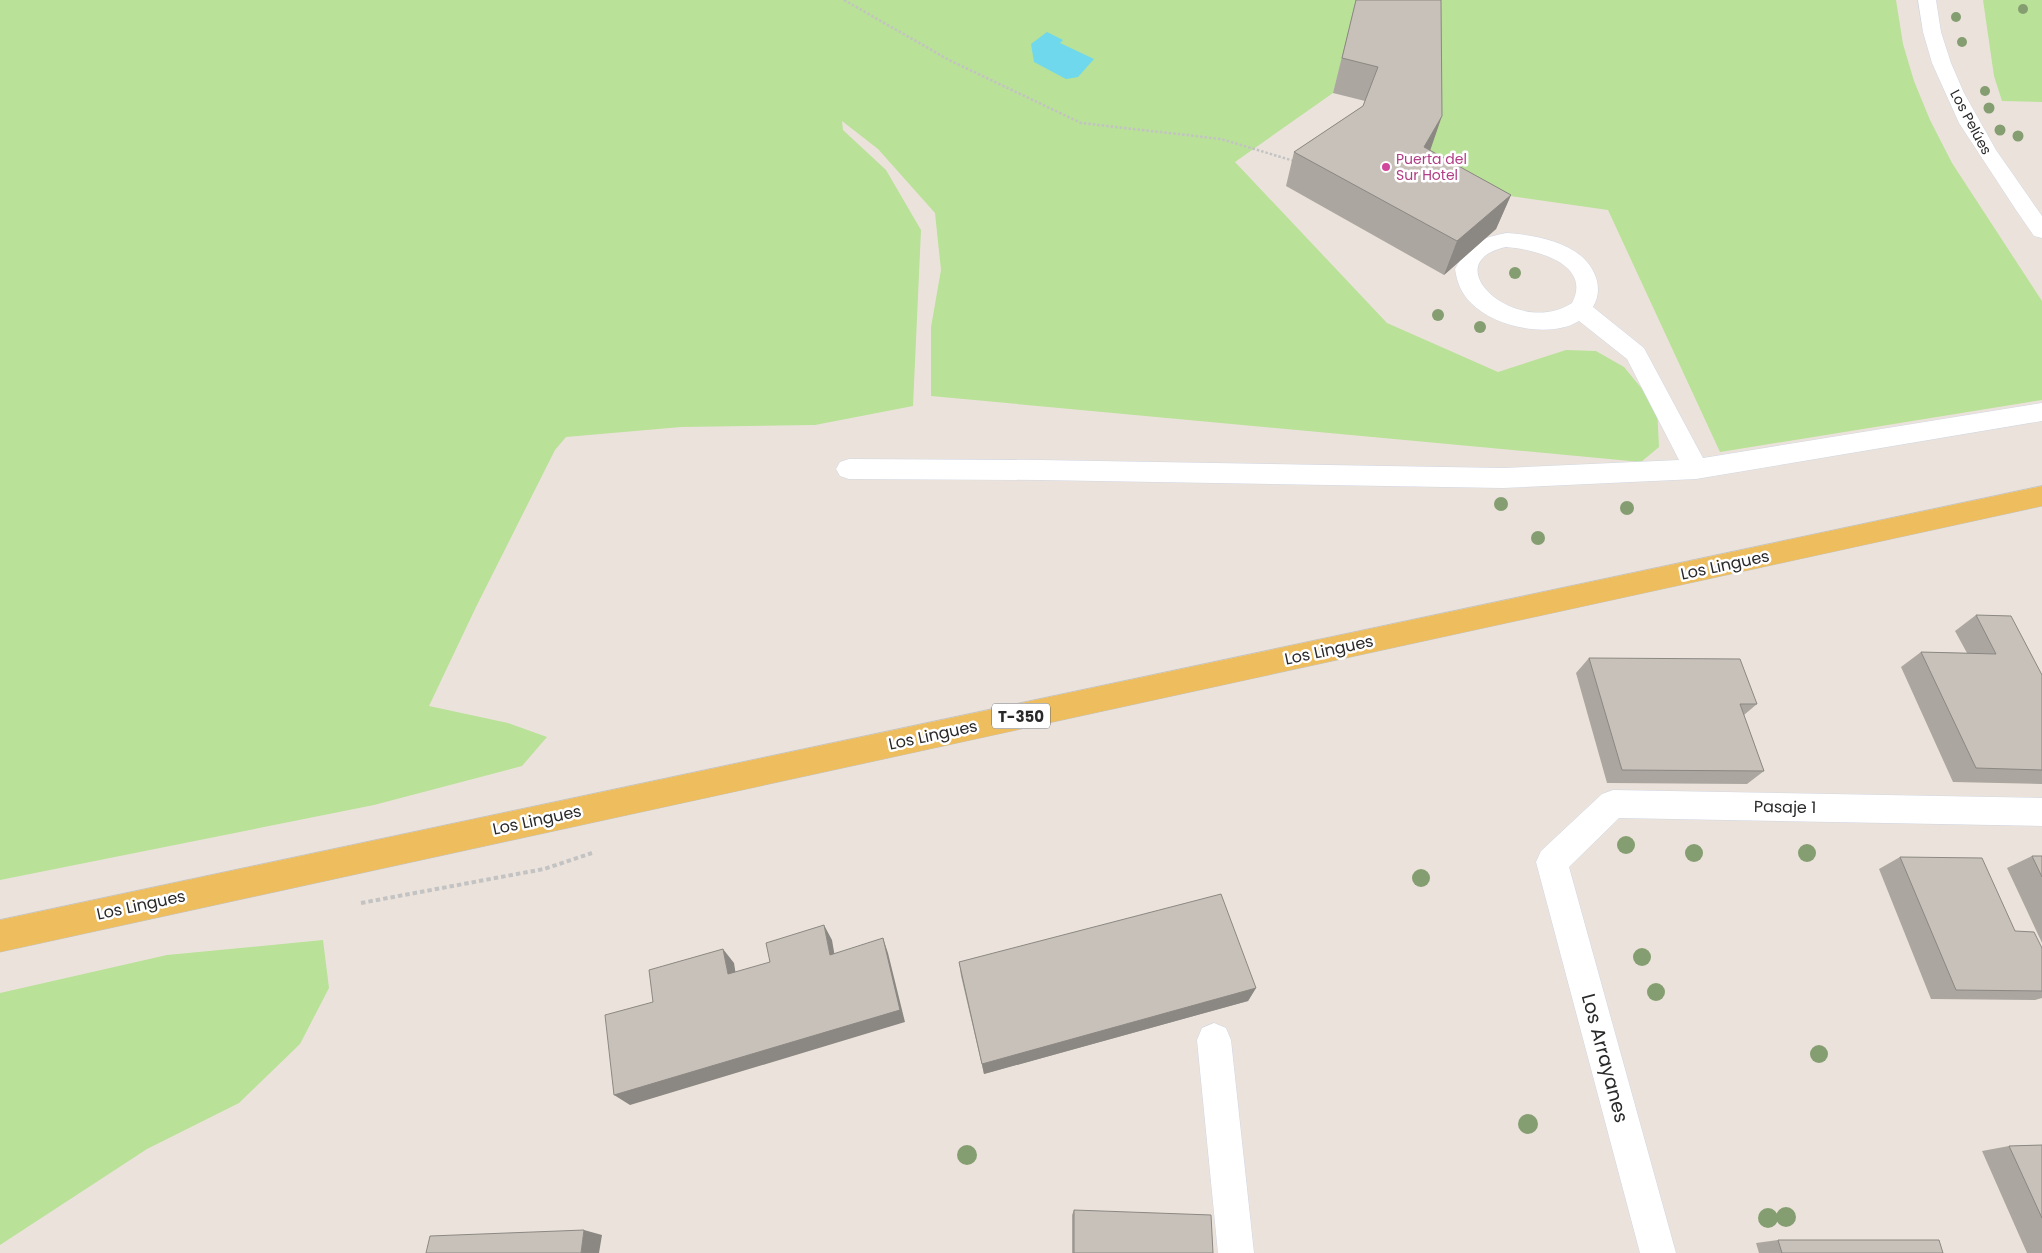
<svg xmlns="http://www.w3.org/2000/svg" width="2042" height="1253" font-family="Poppins,sans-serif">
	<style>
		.green { fill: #b9e198 }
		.water { fill: #6fd8ed }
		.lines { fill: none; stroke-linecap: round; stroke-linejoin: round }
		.minor-casing { stroke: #d0d6e2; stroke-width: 1 }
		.major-casing { stroke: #c3c3c3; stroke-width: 1 }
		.path-far1 { stroke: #c3c3c3; stroke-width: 2.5; stroke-dasharray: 2.5 2; stroke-linecap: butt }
		.path { stroke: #c3c3c3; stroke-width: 4; stroke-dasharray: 4.5 3; stroke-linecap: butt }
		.minor { fill: #fff; fill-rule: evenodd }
		.major { fill: #eebd5d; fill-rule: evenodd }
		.tree { fill: #859e71 }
		.wall { fill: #aba6a0 }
		.shaded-wall { fill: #8b8782 }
		.building { fill: #c7c1ba; stroke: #8b8782 }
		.hotel-dot { fill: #d1479c; stroke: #fff; stroke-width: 2 }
		.labels { text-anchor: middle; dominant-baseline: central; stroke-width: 5; stroke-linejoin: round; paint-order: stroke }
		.far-street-label { font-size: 14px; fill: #292929; stroke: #fff }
		.far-hotel-label { font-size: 14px; fill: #b23c85; stroke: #fff; text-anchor: start }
		.shield { fill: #fff; stroke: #696969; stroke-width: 1 }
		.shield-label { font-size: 15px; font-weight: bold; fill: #292929 }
		.street-label { font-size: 16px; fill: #292929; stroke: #fff }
		.near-street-label { font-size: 19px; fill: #292929; stroke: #fff }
	</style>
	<rect width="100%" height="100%" fill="#ebe3db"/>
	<path class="green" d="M0,0H1357L1333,93L1235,162L1387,323L1498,372L1566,350L1596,351L1624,367L1657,407L1659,447L1641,462L931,396V327L941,270L935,213L878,149L842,121L843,130L886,170L921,230L913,406L815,425L681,427L566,437L555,450L476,607L429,706L508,723L547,737L522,766L374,805L0,880Z
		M1420,0H1896L1903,44L1914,81L1930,120L1952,163L2042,301V400L1720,452L1608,210L1412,182Z
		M1983,0H2042V102L2002,101L1994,76Z
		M323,940L329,988L300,1044L239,1103L147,1149L0,1245V993L167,955Z"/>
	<path class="water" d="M1047,32L1063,40L1060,43L1094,59L1078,77L1066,79L1034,62L1031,44Z"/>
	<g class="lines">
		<defs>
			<path id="minor" d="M1918,0H1936L1941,32L1951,63L1964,93L1996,150L2042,216V238L2034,236L2016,210L1959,123L1932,63L1923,32Z
				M1506,233C1538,235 1588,244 1597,281C1599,291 1598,298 1593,307L1644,348L1703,458L2042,403V421L1696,479L1503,488L1040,480L849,479L840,476L836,469L840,462L849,459L1040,460L1503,468L1679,460L1627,359L1579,321C1550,339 1494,327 1471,303C1461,293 1457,282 1455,269C1469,243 1478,239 1506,233ZM1506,247C1533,249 1593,263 1572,303C1517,339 1433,263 1506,247Z
				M1613,790L2042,798V826L1619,818L1569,867L1676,1253H1640L1536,862L1541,851L1602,794Z
				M1214,1023L1226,1028L1231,1040L1254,1253H1218L1197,1040L1202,1028Z"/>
			<path id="major" d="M2042,486V506L0,952V920Z"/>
		</defs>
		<use href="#minor" class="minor-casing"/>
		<use href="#major" class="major-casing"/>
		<path class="path-far1" d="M844,0L949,60L1081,123L1221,139L1294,161"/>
		<path class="path" d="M361,903L544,869L592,853"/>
		<use href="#minor" class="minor"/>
		<use href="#major" class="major"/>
	</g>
	<g class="tree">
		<circle cx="2023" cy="9" r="5"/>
		<circle cx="1956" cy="17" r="5"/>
		<circle cx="1962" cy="42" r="5"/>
		<circle cx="1985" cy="91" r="5"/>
		<circle cx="1989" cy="108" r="5.5"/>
		<circle cx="2000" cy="130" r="5.5"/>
		<circle cx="2018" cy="136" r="5.5"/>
		<circle cx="1515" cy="273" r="6"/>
		<circle cx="1438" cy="315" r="6"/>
		<circle cx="1480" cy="327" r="6"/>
		<circle cx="1501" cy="504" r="7"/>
		<circle cx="1627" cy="508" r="7"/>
		<circle cx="1538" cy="538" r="7"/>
		<circle cx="1626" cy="845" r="9"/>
		<circle cx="1694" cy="853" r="9"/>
		<circle cx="1807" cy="853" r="9"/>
		<circle cx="1421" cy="878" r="9"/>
		<circle cx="1642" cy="957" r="9"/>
		<circle cx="1656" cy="992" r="9"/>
		<circle cx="1819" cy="1054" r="9"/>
		<circle cx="1528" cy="1124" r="10"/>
		<circle cx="967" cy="1155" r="10"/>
		<circle cx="1786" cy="1217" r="10"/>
		<circle cx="1768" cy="1218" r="10"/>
	</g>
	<path class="wall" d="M1356,0L1430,151L1511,195L1496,229L1444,275L1286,186L1294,152L1363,106L1365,101L1333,93Z
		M1976,615L2042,675V784L1953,782L1901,667L1921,652L1967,653L1955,631Z
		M1589,658L1757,704L1744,715L1764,771L1747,784L1607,783L1576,673Z
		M2032,856H2042V943L2007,868Z
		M1900,857L2042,948V998L2035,1000L1931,999L1879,869Z
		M959,962L1256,988L1248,1001L984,1074L961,976Z
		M2042,1145V1253H2027L1982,1151L2009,1146Z
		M1074,1210L1213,1253H1072V1215Z
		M1778,1240L1943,1253H1759L1756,1243Z"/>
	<path class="shaded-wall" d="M1442,116L1430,151L1424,147Z
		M1511,195L1496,229L1444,275L1457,241Z
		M824,925L832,940L837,969L830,955Z
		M883,938L888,953L905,1022L630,1105L614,1095Z
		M723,949L734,963L738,988L728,974Z
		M1256,988L1248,1001L984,1074L982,1064Z
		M584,1230L602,1235L599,1253H581Z"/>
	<path class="building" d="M1356,0H1441L1442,116L1424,147L1511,195L1457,241L1294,152L1363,106L1378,67L1342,58Z
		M1976,615L2011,616L2042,675V770L1976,768L1921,652L1996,654Z
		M1589,658L1740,659L1757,704H1740L1764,771L1622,770Z
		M2032,856H2042V877Z
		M1900,857L1982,858L2015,931L2034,932L2042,948V991L1956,990Z
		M1221,894L1256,988L982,1064L959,962Z
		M824,925L830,955L883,938L900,1010L614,1095L605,1015L653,1002L649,970L723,949L728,974L770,962L766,943Z
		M2042,1145V1218L2009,1146Z
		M1074,1210L1211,1215L1213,1253H1074Z
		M584,1230L581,1253H426L430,1236Z
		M1778,1240H1939L1943,1253H1782Z"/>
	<circle class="hotel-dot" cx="1386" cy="167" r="5"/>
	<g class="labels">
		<g class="far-street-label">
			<text transform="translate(1971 122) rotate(62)">Los Pelúes</text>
		</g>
		<g class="far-hotel-label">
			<text x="1396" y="159">Puerta del<tspan x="1396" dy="16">Sur Hotel</tspan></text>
		</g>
		<rect class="shield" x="992" y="703.5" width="58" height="25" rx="4"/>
		<g class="shield-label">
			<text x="1021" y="716">T-350</text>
		</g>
		<g class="street-label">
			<text transform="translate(1725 565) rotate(-12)">Los Lingues</text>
			<text transform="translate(1329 650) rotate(-12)">Los Lingues</text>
			<text transform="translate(933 735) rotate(-12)">Los Lingues</text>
			<text transform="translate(1785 807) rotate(1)">Pasaje 1</text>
			<text transform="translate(537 820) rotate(-12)">Los Lingues</text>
			<text transform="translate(141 905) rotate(-12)">Los Lingues</text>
		</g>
		<g class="near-street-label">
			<text transform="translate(1605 1058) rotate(75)">Los Arrayanes</text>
		</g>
	</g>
</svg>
